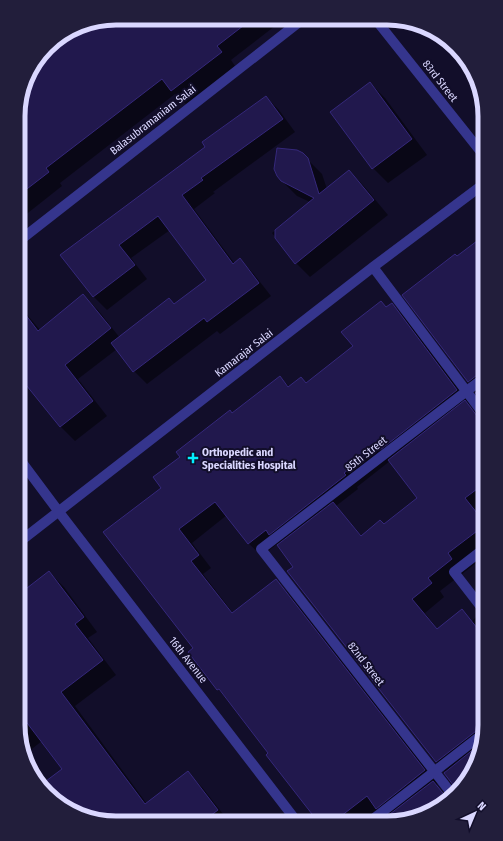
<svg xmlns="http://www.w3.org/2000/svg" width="503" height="841" font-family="'Fira Sans Condensed',sans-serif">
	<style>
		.shadow { fill: #0007; fill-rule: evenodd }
		.building { fill: #21184d; stroke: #35287b }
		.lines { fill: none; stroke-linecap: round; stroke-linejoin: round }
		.minor { stroke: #35358d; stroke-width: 10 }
		.poi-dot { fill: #03efff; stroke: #120e2a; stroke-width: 1.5 }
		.labels { text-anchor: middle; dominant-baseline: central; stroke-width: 4; stroke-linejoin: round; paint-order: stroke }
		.street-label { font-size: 11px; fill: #dad7ff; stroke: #120e2a }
		.poi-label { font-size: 11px; font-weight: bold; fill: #dad7ff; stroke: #120e2a; text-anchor: start }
		.rim { fill: none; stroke: #dad7ff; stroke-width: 5 }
	</style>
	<rect width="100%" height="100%" fill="#120e2a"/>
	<path class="shadow" d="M116,18L284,19L231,60L235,66L186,104L175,94L60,183L62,186L19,220L23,226L19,230V103L28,72L78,25Z
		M305,19H314L309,23Z
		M449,41L478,78L479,86L467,75L444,45Z
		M370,83L385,98L427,155L388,183L373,168Z
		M266,97L279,110L295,132L213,192L215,193L194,209L235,264L240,260L253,273L271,296L220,334L217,331L147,384L134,371L117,349L78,379L107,416L75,441L61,427L18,373L19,305L40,330L83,296L98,310L120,338L174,305L207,280L170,230L131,258L147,279L107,310L94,297L62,255L207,147Z
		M302,154L322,174L327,189L349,171L363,185L388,215L310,277L296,263L272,233L310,202L297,196L282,181Z
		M485,237V403L478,391L468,381L457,257Z
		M392,304L405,317L470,404L468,405L485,423V506L478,511L485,521V559L484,557L440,591L444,597L425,613L438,630L462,611L472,621L478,615L482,619H485V732L465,785L458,790L445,773L446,772L436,762L277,544L262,556L248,543L227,515L192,543L211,568L203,574L233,613L276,581L289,594L438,784L436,785L448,797L425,816L397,821L394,817L390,821L379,810L362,823H320L269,753L189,652L194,649L162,488L181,457L232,414L280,378L290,387L301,378L306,383L354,347L387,308ZM390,461L419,499L384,525L362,536L336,506L358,489L357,487Z
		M49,572L64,587L97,632L88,638L116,675L75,706L147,804L188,773L202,787L230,823L103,822L56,803L43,785L64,769L42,741L24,755L18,725V596Z"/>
	<path class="building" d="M116,18L252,19L217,46L222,52L171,91L162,79L46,168L49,172L19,195V103L28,72L51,42L78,25Z
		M370,82L412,139L372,169L330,112Z
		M266,96L283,119L201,178L203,180L182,195L233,264L240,258L259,283L207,322L204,318L133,372L111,343L169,298L174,304L206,280L158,216L119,245L135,265L93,297L60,255L205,147L202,142Z
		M277,148L297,150L303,153L308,158L319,194L349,170L374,200L295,264L275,238V230L314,198L281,181L277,176L274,169Z
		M485,235V371L481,372L468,382L402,295L455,254L457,256Z
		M83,294L111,328L65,365L93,401L60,427L18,375L19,306L38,331Z
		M381,301L386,307L392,303L457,390L380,450L378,447L344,473L346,475L269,535L266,530L248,544L215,502L179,529L199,555L191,561L232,613L276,579L425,770L376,809L367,796L332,823H319L266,755L268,753L219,689L217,690L188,652L193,648L103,532L161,488L153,477L180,457L176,452L230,410L232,413L280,376L288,387L301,377L306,383L353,346L341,332Z
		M485,385V405L475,393Z
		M465,400L480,420L485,422V483L465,498L485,523V525L448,553L452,559L428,578L432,583L412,599L437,629L462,609L485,638V727L480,728L436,762L287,571L293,567L277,545L333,502L361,536L380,520L384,524L417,498L388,460Z
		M49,571L84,617L75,624L103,660L61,692L145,804L188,771L218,810L202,822H103L56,803L42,784L62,769L18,711V595Z
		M480,744L465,784L457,790L444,773Z
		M433,781L447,798L425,816L396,821L390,814Z"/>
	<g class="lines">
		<path class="minor" d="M376,20L485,157
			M19,241L303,19
			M373,267L485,416
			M18,457L59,512L298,823
			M18,543L373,267L485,183
			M485,612L454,572L485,548
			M452,794L261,549L485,377
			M368,823L484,733"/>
	</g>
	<path class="poi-dot" d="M191 452h4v4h4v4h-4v4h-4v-4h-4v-4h4z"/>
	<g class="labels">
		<g class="street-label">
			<text transform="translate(440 81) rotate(52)">83rd Street</text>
			<text transform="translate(153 120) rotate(-38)">Balasubramaniam Salai</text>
			<text transform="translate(244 353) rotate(-38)">Kamarajar Salai</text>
			<text transform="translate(366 454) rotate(-38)">85th Street</text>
			<text transform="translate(188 660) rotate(52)">16th Avenue</text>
			<text transform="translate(366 664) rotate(52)">82nd Street</text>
		</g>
		<g class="poi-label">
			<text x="202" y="452">Orthopedic and<tspan x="202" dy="13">Specialities Hospital</tspan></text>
		</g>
	</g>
	<path d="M0 0H503V841H0ZM116 25H387A91 91 0 0 1 478 116V725A91 91 0 0 1 387 816H116A91 91 0 0 1 25 725V116A91 91 0 0 1 116 25Z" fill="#221e3b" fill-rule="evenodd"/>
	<path class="rim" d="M116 25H387A91 91 0 0 1 478 116V725A91 91 0 0 1 387 816H116A91 91 0 0 1 25 725V116A91 91 0 0 1 116 25Z"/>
	<g transform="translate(475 813) rotate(44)" stroke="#120e2a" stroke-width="3" paint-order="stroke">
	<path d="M0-3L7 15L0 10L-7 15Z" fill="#dad7ff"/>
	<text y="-6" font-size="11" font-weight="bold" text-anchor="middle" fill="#dad7ff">N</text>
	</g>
</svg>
